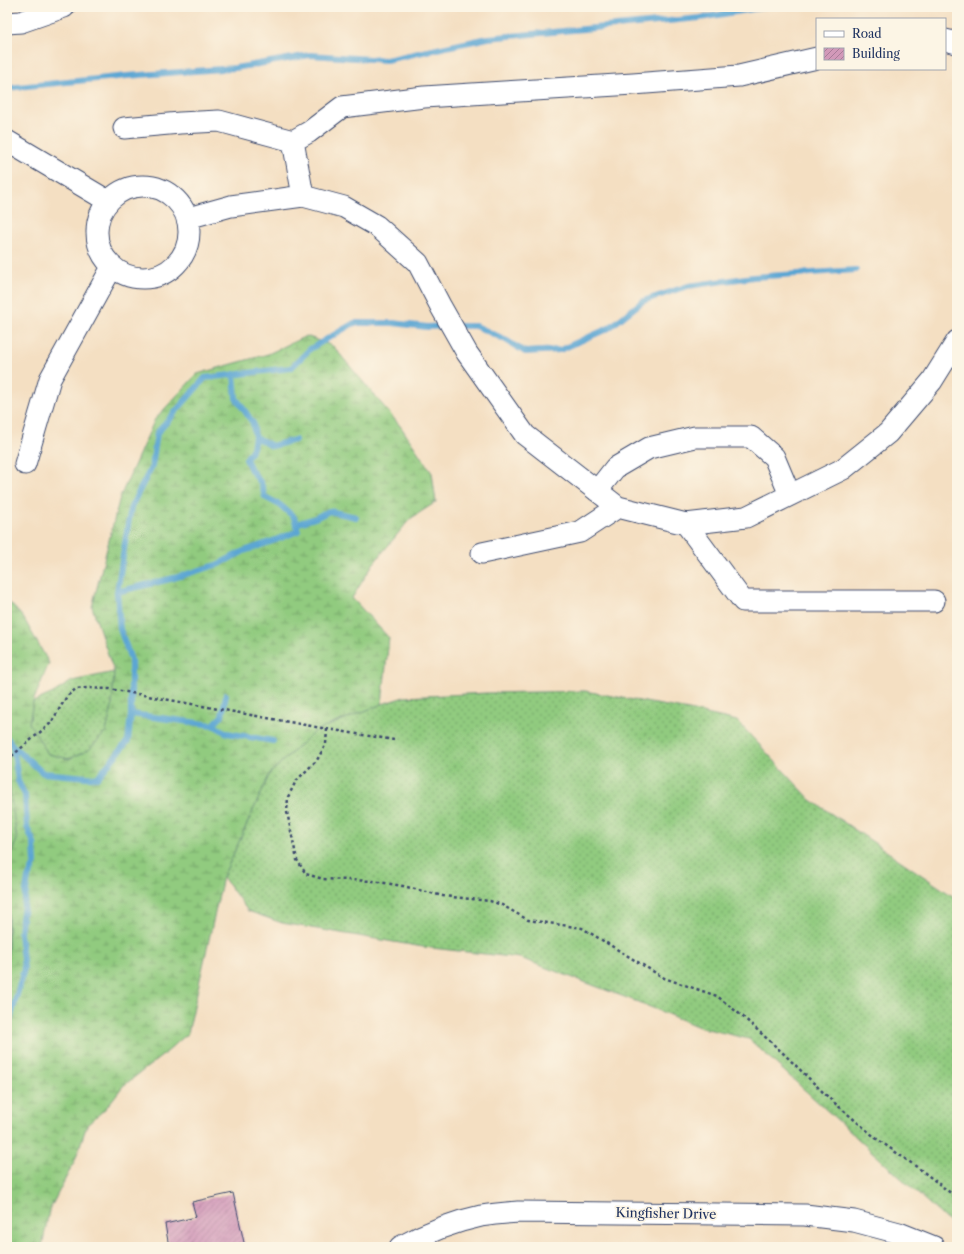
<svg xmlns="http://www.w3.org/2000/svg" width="964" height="1254" font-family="'Libre Caslon Text',serif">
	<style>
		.grass { fill: url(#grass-dots); stroke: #567d6e }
		.wetland { fill: url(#wetland-marsh); stroke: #567d6e }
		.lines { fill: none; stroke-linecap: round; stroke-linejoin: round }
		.stream { stroke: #5ca6d3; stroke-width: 6 }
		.building { fill: url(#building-hatch) }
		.street-casing { stroke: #3c496d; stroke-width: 23 }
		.path { stroke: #3c496d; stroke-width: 2.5; stroke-dasharray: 3 3; stroke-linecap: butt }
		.street { stroke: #fff; stroke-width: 21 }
		.labels { text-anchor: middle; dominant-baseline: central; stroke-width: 3.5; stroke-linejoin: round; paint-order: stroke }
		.street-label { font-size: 13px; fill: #1b2f5e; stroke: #fcf5e5 }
	</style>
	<defs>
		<pattern id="grass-dots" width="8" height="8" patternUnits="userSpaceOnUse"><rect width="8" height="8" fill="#91cb7f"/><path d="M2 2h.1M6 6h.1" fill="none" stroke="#76a56b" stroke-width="1.8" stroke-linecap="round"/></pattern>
		<pattern id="wetland-marsh" width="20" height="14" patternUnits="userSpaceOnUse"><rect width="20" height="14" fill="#91cb7f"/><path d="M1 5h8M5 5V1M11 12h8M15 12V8" fill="none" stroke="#76a56b"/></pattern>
		<pattern id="building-hatch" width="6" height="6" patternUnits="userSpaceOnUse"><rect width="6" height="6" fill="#d299b9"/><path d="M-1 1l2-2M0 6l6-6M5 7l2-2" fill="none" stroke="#aa7d9a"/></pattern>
	</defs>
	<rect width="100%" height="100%" fill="#fcf5e5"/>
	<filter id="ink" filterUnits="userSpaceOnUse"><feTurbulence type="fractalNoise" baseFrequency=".025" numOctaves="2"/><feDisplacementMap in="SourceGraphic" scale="8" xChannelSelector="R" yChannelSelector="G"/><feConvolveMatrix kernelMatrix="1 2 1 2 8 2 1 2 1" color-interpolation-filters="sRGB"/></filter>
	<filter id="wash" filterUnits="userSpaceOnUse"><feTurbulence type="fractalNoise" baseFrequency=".012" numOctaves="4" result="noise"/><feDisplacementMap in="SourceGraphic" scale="16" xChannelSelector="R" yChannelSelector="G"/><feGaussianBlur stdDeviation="0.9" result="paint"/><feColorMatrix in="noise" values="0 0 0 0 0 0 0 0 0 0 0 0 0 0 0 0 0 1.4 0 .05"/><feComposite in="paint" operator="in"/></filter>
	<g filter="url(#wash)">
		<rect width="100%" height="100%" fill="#f4dfc2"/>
		<path class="grass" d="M114,672L112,707L106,732L89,750L69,759L48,754L29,723L33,702L53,693L72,681Z
			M585,691L689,710L737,721L811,800L957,899V1228L950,1223L749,1039L699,1027L638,1002L520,958L423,947L282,923L248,911L223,877L270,773L315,731L382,704L404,697L487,693Z
			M8,770L17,841L9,858L8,953L7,957V771Z"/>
		<path class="wetland" d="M306,336L333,346L401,427L432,473L436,502L410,519L373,564L352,598L389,638L382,704L315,731L270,773L223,877L188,1033L167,1052L123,1086L106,1108L87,1125L75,1160L49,1211L42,1247H7V957L8,953L9,858L17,840L7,769V600L23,617L49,663L33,702L29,723L48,754L69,759L89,750L106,732L112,707L114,672L92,607L120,497L155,419L197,374L268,354Z"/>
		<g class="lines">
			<path class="stream" d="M7,88L127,76L235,68L310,55L386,60L488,38L700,18L765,7
				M456,326H476L504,339L525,352L560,350L609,328L643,301L688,286L753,277L856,270
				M255,437L272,446L295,440
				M296,524L315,518L329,511L356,517
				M117,592L174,578L219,564L244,551L273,541L298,531L294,517L280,505L265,497L261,483L251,470L246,459L253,448L255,437L253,423L236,398L234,374
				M131,714L213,725L227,733L273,741
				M213,725L222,716L226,695
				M7,738L13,746L43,773L97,778L128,741L131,714V660L120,629L117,592L131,507L152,466L157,433L205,378L291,368L310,349L354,323H393L427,327L447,326
				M7,1031L24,969L20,933L28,878L35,863L34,843L27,827L25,795L18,781L13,746"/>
		</g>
		<g id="blocks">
			<path class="building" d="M233,1193L245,1247H169L165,1224L196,1217L192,1202Z"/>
		</g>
	</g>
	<g filter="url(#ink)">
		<use href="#blocks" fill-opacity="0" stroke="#3c496d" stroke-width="1"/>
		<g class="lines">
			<defs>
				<path id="street" d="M7,23L21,22L64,7
					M945,40L957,43
					M124,128L180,123L219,121L293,141
					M7,141L108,201
					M97 232a46 46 0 1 1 92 0a46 46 0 1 1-92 0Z
					M303,196L293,141L309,132L342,107L424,97L633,84L739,76L817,58
					M188,218L231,206L303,196L344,207L377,226L418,263L441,307L467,353L525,435L618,507L686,524L746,517L843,469L888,433L932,381L957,341
					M25,464L50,379L112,267
					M597,491L615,468L649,448L695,437H751L774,457L790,495
					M686,524L743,601H934
					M482,553L580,532L618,507
					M400,1247C425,1233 453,1222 481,1216C493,1214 506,1213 518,1212L805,1215L854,1221L899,1233L934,1247"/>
			</defs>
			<use href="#street" class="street-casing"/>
			<path class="path" d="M327,729L326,744L317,760L296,781L288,797L287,812L297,860L306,874L323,879L373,881L403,886L443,896L490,901L502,905L528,920L582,928L664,978L717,996L742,1016L784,1054L830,1099L877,1139L921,1170L957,1198
				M7,760L51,723L67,696L76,689L87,688L110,689L327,729L394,740"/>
			<use href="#street" class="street"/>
		</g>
	</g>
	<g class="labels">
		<g class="street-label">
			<text transform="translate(666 1213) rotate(1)">Kingfisher Drive</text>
		</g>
	</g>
	<rect width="964" height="1254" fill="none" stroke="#fcf5e5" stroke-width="24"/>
	<rect x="816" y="18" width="130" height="52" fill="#fcf5e5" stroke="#a2a6af"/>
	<rect x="824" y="31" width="20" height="6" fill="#ffffff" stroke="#a2a6af"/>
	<text x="852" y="38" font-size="12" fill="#1b2f5e">Road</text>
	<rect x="824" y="48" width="20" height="12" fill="url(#building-hatch)" stroke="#a2a6af"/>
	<text x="852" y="58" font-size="12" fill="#1b2f5e">Building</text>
</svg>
